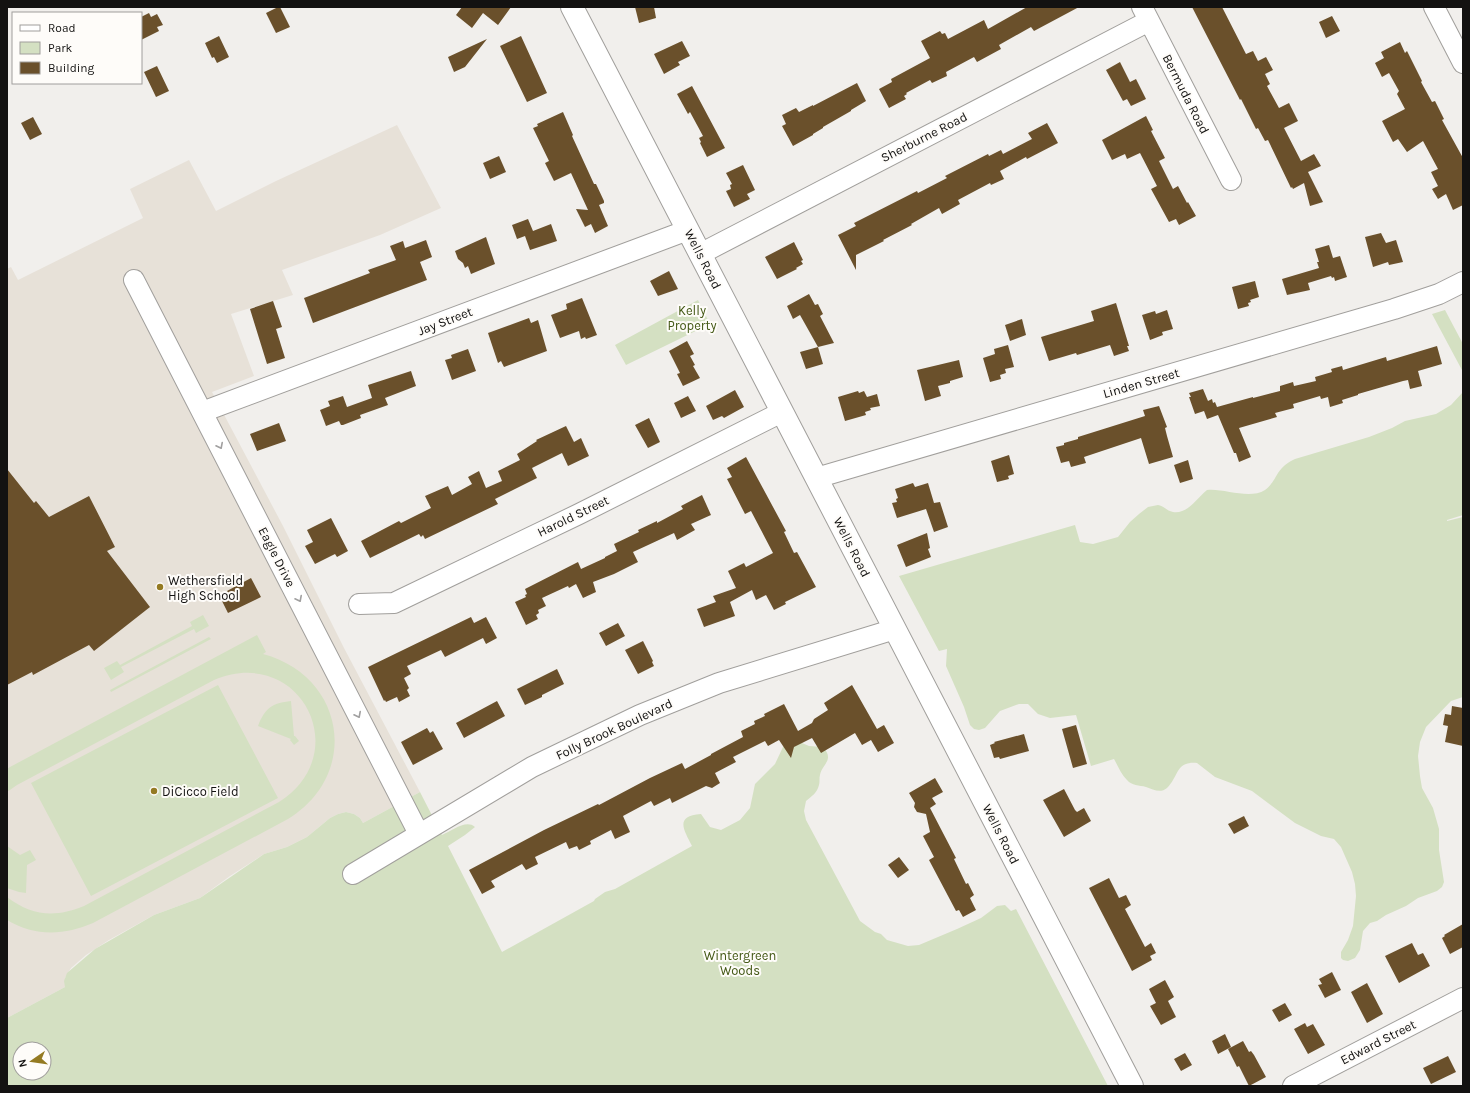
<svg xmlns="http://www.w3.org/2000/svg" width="1470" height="1093" font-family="Karla,sans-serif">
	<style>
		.built { fill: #e7e1d8 }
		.green { fill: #d4e0c2; fill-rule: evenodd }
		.building { fill: #6a502b }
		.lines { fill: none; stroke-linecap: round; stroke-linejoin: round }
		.minor-casing { stroke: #a19f9c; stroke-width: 22 }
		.major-casing { stroke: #a19f9c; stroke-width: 24 }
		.minor { stroke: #fff; stroke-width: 20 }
		.major { stroke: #fff; stroke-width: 22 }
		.oneway { stroke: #a1a0a0 }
		.poi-dot { fill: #947a22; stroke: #fefcf9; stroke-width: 1.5 }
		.labels { text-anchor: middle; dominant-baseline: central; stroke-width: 4; stroke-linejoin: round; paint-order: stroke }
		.street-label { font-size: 13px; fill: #131211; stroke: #fefcf9 }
		.park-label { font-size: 13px; fill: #435815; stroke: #fefcf9 }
		.poi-label { font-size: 13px; fill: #131211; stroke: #fefcf9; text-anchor: start }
	</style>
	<rect width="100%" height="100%" fill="#f1efec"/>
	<path class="built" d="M397,125L441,208L380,235L282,270L293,295L231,314L254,376L212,392L283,526L344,648L420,792L363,823L360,818L354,814L346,812L338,814L330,818L307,837L287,847L264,854L230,876L200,898L154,915L109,940L86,955L71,968L65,978V987L7,1018V269L11,267L18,280L143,218L130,189L189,160L216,211L276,181Z"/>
	<path class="green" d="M698,300L710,324L626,365L615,345Z
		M1445,310L1463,344V372L1432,314Z
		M1463,392V515L1447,520V521L1463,517V697L1451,701L1426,727L1420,742L1418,756L1420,776L1422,788L1433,808L1439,829V850L1444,882L1442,887L1437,891L1418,898L1406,906L1386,915L1377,921L1370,923L1363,931L1360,950L1355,958L1348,961L1343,960L1341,958V952L1348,940L1353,926L1356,896L1355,884L1352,872L1341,847L1334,839L1321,836L1295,823L1252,791L1215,777L1197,763C1175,761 1179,777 1167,788C1160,794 1153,789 1146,787C1139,785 1132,786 1127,780C1121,774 1118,766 1114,759L1091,766L1076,715L1050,718L1038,714L1028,704H1019L1000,711L985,728L979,730L974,729L970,725L964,707L946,666L947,649L939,651L899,576L1075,525L1080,542L1093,544L1118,537L1130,522L1139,514L1148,507L1158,505C1164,506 1167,511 1173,512C1188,514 1196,499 1207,490C1224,488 1249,500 1265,490C1271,486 1275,478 1278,473C1283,466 1288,462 1295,459L1369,437L1392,428L1405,421L1436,414L1451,405Z
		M203,615L209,626L196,633L194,629L121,667L124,672L111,680L104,668L117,661L120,665L192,626L190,622Z
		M257,635L266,652L263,654C345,676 361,774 288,819L93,923C65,935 35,937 7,920V897C32,916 55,918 84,906L279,802C356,753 300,644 214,680L17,785L7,792V769L10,767Z
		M209,637L211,639L111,692L110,690Z
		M218,685L278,798L91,896L31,783Z
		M291,701L294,736H295L299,741L294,745L290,740L291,739L258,726C265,708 272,703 291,701Z
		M795,740L809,746L823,747C835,760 822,764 820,775C819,778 820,781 819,785C817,793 812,796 806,801L804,811L806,820L860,921L875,932L881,934L887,940L908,946L919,945L957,929L981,918L997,906L1005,905L1011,911L1016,909L1108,1086H7V1018L65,987L64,981L67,973L95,949L154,915L200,898L264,854L287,847L307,837L330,818L338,814L346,812L354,814L360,818L363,823L420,792L442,835C452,831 466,819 475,827L465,835L448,846L502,952L594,901L595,899L605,892L615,889L692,846C684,830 674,816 701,814L710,827L721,830L740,820L750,808L755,784L775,764L783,747ZM20,1049H44V1073H20Z
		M7,846L20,855L30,850L36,860L27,865L26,893L19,892L7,888Z"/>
	<path class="building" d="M278,7H280L290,27L276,33L266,13Z
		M462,7H511L498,25L483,13L472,28L456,15Z
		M635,7H654L656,18L639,23Z
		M1027,7H1079L1034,31L1031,27L999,45L1001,49L977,62L974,57L946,72L947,76L932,83L930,80L906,93L907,94L904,96L906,99L889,108L879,89L892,82L891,79L930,58L921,41L940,31L942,34L945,33L948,39L984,20L988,29Z
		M1192,7H1222L1246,54L1253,51L1258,61L1266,57L1273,70L1265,74L1270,84L1267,86L1279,108L1289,103L1298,121L1284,128L1301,161L1314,154L1321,166L1308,172L1323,202L1310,206L1304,183L1293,189L1292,187L1291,188L1268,140L1265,141L1258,128L1256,129L1241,99L1240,100Z
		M149,13L151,17L157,14L163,25L157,27L159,31L141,40V17Z
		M1332,16L1340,31L1326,38L1319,22Z
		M219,36L229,57L217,63L214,57L212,58L205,43Z
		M521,36L547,93L527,102L500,46Z
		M487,39L465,67L454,72L448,57Z
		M682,41L690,56L678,62L680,65L664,74L654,54Z
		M1400,42L1405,53L1407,51L1422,81L1421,82L1432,102L1435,101L1444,119L1442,120L1463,158V205L1453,210L1446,194L1438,199L1432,189L1438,186L1431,172L1438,169L1423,141L1407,152L1398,139L1393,142L1382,121L1405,109L1397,94L1399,91L1389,73L1382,77L1375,63L1384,58L1381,52Z
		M1120,62L1130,82L1136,79L1146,99L1131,106L1127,99L1123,101L1106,70Z
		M157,66L169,91L156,97L144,72Z
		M857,83L866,101L851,110V111L823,127V128L813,134V135L793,146L782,126L786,124L782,115L796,108L799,112L813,105V106Z
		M692,86L725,148L707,157L700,143L701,142L699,138L703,136L690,112L688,114L677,94Z
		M563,112L573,135L572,136L594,184H596L604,201V203L599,205L608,226L595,233L591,224L585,227L576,209L588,210L571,173L554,181L545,163L549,161L533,128L538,126L537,124Z
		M1146,116L1153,130L1151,131L1165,158L1159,161L1173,189L1178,186L1187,203L1188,202L1196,216L1179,225L1176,219L1169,222L1151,189L1157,186L1140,153L1127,159L1125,154L1112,160L1102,140Z
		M33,117L42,134L30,140L21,123Z
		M1047,123L1058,143L1027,159L1026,157L1000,171L1004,179L991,185L990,183L958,200L960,204L942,214L939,208L911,224L912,225L883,240L884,241L856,255V270L838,235L856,226L854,223L917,191L918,193L947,178L945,176L988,154L989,156L1001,150L1003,154L1032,139L1028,133Z
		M499,156L506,172L490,179L483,163Z
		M743,165L755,190L747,194L750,199L734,207L726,191L731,189L730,185L732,184L726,173Z
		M528,219L533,231L551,224L557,241L530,250L525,236L517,239L512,225Z
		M1381,233L1386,243L1396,240L1403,262L1389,265L1388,262L1373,267L1365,237Z
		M486,237L495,264L471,274L468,266L465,268L463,263L458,259L455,251Z
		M426,240L432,257L420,262L427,280L313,323L304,298L370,273L368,270L396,260L390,246L403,241L405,248Z
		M794,242L803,260L801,261L803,264L796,268L797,269L777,279L765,257Z
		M1329,245L1333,258L1340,256L1347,277L1335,281L1334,277L1332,278L1331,276L1308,283L1310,290L1287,295L1282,279L1319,268L1317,262H1319L1315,249Z
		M669,271L678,289L658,296L650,281Z
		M1255,281L1259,297L1250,300L1251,302L1248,303L1249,306L1238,309L1232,287Z
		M809,294L815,305L818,304L823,314L820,316L834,343L818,347L823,364L806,369L800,352L818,347L800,315L793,319L787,306Z
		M582,298L597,335L586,339L585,337L581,339L579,331L560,338L551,315L567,309L566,304Z
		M273,301L282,327L276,329L285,358L267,364L250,309Z
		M1116,303L1129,346H1127L1129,351L1114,356L1110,345L1077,355L1076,353L1049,361L1041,337L1094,321L1091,311Z
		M1167,310L1173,329L1162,332L1163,335L1150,340L1142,315L1155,311L1156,314Z
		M529,318L531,323L538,320L547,351L504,367L501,361L498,363L488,333Z
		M1022,319L1026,335L1010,341L1005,325Z
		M687,341L694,354L690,356L695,365L693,366L700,378L683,386L677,374L680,373L669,351Z
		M1008,345L1014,367L1005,369L1006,373L1000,375L1001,379L990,382L983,358L995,354L994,349Z
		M1437,346L1442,364L1418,371L1422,386L1410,389L1408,380L1403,381L1358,394V395L1342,400L1343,403L1330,407L1328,397L1321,399L1320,396L1293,404L1294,408L1275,413L1277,417L1239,428L1251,457L1239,462L1236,453H1234L1218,415L1207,419L1204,411L1195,414L1189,397H1191L1189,393L1203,389L1208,401L1212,399L1213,403L1215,402L1217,407L1253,397V398L1280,391V386L1293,382L1294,386L1316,381L1315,377L1332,372L1331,369L1342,366L1343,370L1386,357L1387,361Z
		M468,349L476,371L452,380L445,360L452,358L451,355Z
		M959,360L963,377L950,381V383L938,386L941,396L925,401L917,370Z
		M411,371L416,386L385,398L388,405L360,415L361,418L343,425H341L339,421L326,426L320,410L330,406L328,401L343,396L347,407L372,398L368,385Z
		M735,390L744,407L724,418L722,416L713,420L706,406Z
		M858,391L859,393L864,391L867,397L877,394L880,406L870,408L871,410L865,412L866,415L845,421L838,397Z
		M688,396L696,411L681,418L674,403Z
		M1159,406L1167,427L1165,428L1167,436L1173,457L1149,464L1141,438L1084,457L1086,463L1071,467L1069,461L1061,463L1056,447L1064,445V443L1078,439V437L1145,416L1143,410Z
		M649,418L660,442L648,448L635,425Z
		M279,423L286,441L257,451L250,434Z
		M566,426L574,442L581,438L589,456L568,466L562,453L532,468L537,478L495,499L498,504L425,539L423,535L421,537L419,534L370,558L361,541L399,521L401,523L431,508L425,496L448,486L452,495L472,484L468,477L479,471L486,488L502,481L498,471L520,460L517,454L537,441L536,440Z
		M1009,455L1014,474L1008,476L1009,479L997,482L991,461Z
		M746,457L786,531L784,532L794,553L797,552L816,587L785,602L786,604L774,610L766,595L756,600L752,590L730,602L735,616L704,627L697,609L716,602L713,596L736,588L728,571L744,563L746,567L773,553L751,511L745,514L727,479L732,477L727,468Z
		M1188,460L1193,479L1180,483L1174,465Z
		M7,469L34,503L36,501L49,517L89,496L115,547L107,551L150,607L94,651L89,645L33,675L32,672L7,685Z
		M913,483L915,487L928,483L934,503L940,502L948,527L934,532L926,509L897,518L892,503L897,502L896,499L898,498L895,489Z
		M702,495L711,515L691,524L695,530L677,540L674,533L633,552L638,562L614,574L593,582L596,592L583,598L576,584L569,588L568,586L542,598L546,606L538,610L539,613L536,615L538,619L526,625L515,602L526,597L525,595L527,594L525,589L578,562L581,569L605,558V557L617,551L614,544L639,532L638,530L657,521V523L683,509L681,506Z
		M331,518L348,551L337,557L335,554L315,564L305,546L313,542L307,530Z
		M927,533L930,548L928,549L931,557L906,567L897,545Z
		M251,578L261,597L228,613L222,601L230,597L227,591Z
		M471,617L474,623L486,617L497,638L486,644L483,638L445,657L441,650L407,666L411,674L404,678L409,688L407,690L410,696L399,702L397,697L386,702L385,700L384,701L368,667Z
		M618,623L625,636L606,646L599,633Z
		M643,641L653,661L652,662L654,666L638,674L625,650Z
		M557,669L564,684L542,695V697L525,705L517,689Z
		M852,685L877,729L884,725L894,743L878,752L871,740L862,745L855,733L821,753L812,738L794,747L791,758L779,740L768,746L765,741L733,757L736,762L715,773L720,783L712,788L706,786L672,803L670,798L654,806L651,801L623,816L630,832L615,839L611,830L590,841L591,844L579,850L577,846L569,849L566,842L535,857L538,864L526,870L522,864L491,881L495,887L482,894L469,870L544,830L598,804L599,805L650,778L682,763L685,769L711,755V754L743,737L741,731L755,724L754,721L765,716L764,714L784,704L798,731L812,723L814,719L828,710L824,703Z
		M497,701L505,716L464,738L456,723Z
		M1452,706L1463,708V746L1445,742L1448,726L1443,725L1445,714L1451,715Z
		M1076,725L1087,764L1073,768L1062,729Z
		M427,728L430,733L433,731L443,749L413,765L401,742Z
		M1024,734L1029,751L1000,759L999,757L994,758L990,745L995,743L994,742Z
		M935,778L943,792L932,798L936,804L930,808L956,858L954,859L966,884L968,883L974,895L970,898L976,910L963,917L959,910L956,911L929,860L934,857L923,836L930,832L926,814L917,812L914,807L915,803L909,793Z
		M1064,789L1075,810L1077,812L1084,808L1091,821L1064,837L1043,800Z
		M1244,816L1249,826L1234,834L1228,824Z
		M899,857L909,870L898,878L888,865Z
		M1109,878L1119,898L1126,895L1131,905L1125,909L1145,947L1151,943L1156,953L1150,956L1152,960L1132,971L1089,888Z
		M1463,924V947L1450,954L1442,938L1445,936L1444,935Z
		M1412,943L1418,955L1423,953L1430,966L1399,983L1385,956Z
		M1332,972L1341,990L1325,998L1318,985L1322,984L1319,979Z
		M1165,980L1174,997L1168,1001L1176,1017L1161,1025L1150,1006L1156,1003L1149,989Z
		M1367,983L1383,1014L1367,1023L1351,992Z
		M1285,1003L1292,1015L1279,1022L1272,1010Z
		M1305,1023L1307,1027L1313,1024L1325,1045L1308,1054L1294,1029Z
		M1225,1034L1231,1047L1218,1054L1212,1041Z
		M1243,1041L1249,1052L1251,1051L1254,1055L1266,1077L1249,1086L1239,1066L1237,1067L1228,1049Z
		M1185,1053L1192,1065L1181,1071L1174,1059Z
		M1448,1056L1456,1072L1431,1084L1423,1068Z"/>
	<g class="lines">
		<defs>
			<path id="minor" d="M1142,7L1231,180
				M1434,7L1463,63
				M700,254L1149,21
				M134,280L419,834
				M202,412L688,230
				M816,478L1394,309L1439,294L1463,282
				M359,604L394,603L579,514L782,412
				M353,874L532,767L640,715L719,683L895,629
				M1293,1086L1463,998"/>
			<path id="major" d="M572,7L1132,1086"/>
		</defs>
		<use href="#minor" class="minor-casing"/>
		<use href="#major" class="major-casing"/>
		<use href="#minor" class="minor"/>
		<use href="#major" class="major"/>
	</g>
	<defs><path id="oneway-chevron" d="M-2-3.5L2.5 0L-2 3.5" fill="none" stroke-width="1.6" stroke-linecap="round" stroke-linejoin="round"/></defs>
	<g class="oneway">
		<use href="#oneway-chevron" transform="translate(220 446) rotate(63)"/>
		<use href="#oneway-chevron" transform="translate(299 599) rotate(63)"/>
		<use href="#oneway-chevron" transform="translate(358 715) rotate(63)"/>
	</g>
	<g class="poi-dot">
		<circle cx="160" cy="587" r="4"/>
		<circle cx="154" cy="791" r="4"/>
	</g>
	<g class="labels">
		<g class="street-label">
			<text transform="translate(1186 94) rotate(63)">Bermuda Road</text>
			<text transform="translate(924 137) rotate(-27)">Sherburne Road</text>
			<text transform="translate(703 259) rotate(63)">Wells Road</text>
			<text transform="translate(445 321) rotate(-21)">Jay Street</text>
			<text transform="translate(1141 383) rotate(-16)">Linden Street</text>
			<text transform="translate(573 516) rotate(-26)">Harold Street</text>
			<text transform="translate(852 547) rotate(63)">Wells Road</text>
			<text transform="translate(277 557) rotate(63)">Eagle Drive</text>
			<text transform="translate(614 729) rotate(-25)">Folly Brook Boulevard</text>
			<text transform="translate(1001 834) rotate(63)">Wells Road</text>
			<text transform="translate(1378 1042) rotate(-27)">Edward Street</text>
		</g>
		<g class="park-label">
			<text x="692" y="310">Kelly<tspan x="692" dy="15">Property</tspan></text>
			<text x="740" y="955">Wintergreen<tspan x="740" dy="15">Woods</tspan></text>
		</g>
		<g class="poi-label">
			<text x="168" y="580">Wethersfield<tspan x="168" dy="15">High School</tspan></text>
			<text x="162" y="791">DiCicco Field</text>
		</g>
	</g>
	<rect width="1470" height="1093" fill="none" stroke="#131211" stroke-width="16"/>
	<rect x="12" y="12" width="130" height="72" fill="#fefcf9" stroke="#a09e9c"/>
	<rect x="20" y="25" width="20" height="6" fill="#ffffff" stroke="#a09e9c"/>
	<text x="48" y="32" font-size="12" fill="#131211">Road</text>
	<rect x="20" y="42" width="20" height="12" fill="#d4e0c2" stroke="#a09e9c"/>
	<text x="48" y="52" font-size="12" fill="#131211">Park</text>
	<rect x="20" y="62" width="20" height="12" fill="#6a502b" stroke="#a09e9c"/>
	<text x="48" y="72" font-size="12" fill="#131211">Building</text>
	<g transform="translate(32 1061) rotate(257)"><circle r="19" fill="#fefcf9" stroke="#a09e9c"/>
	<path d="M0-3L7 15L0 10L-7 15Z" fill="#947a22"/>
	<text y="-6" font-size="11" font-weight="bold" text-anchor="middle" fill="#131211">N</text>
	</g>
</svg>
